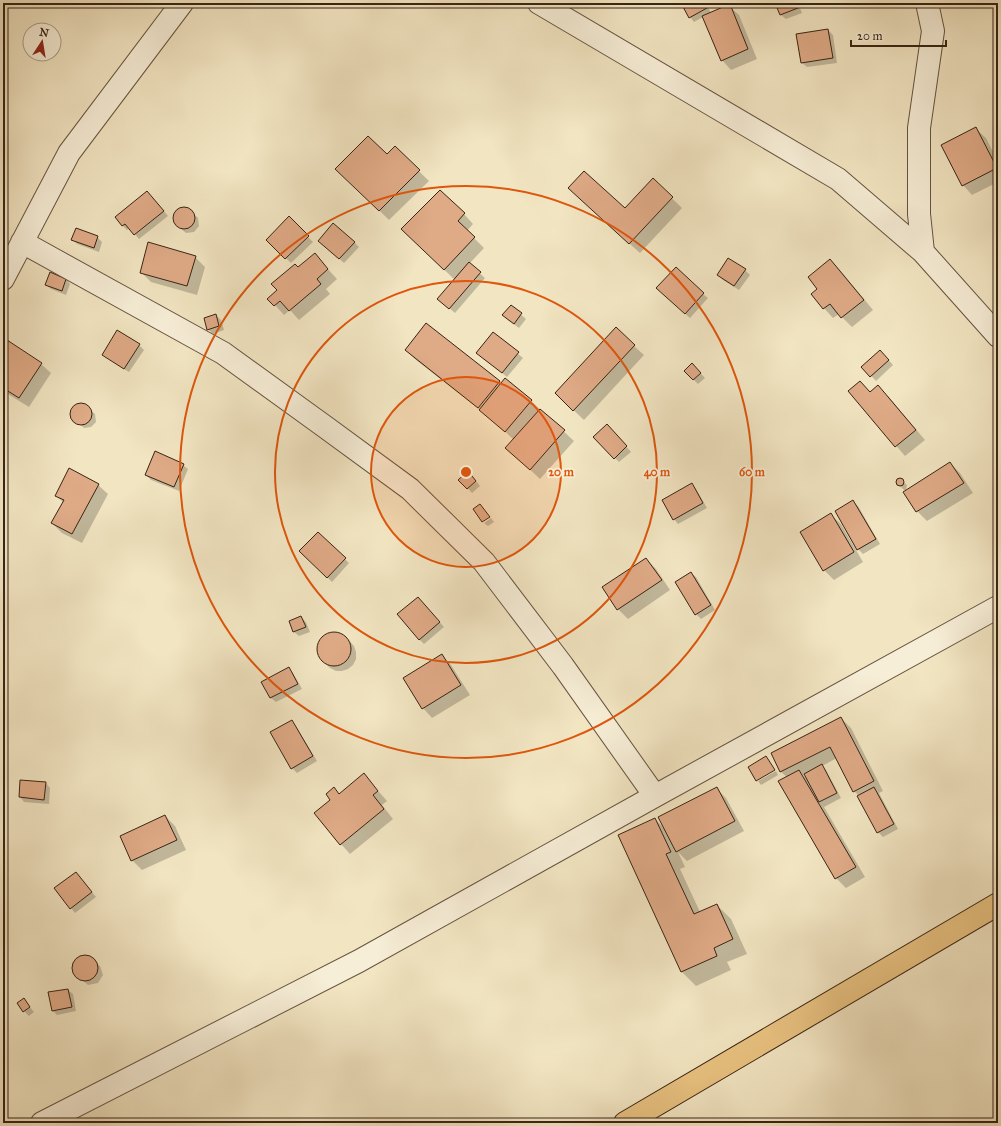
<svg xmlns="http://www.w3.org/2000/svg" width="1001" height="1126" font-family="'IM FELL Great Primer',serif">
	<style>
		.shadow { fill: #0003; fill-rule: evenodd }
		.building { fill: #dfaa86; stroke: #382414 }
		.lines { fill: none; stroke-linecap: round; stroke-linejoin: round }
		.minor-casing { stroke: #665440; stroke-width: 24 }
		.trunk-casing { stroke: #382414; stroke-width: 24 }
		.minor { stroke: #f7eed7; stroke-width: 22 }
		.trunk { stroke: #e9c281; stroke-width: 22 }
		.ring { fill: none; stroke: #df560c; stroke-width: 2 }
		.centre { fill: #df560c; stroke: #f7eed7; stroke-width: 2 }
		.ring-label { font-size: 12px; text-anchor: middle; font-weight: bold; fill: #df560c; stroke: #f7eed7; stroke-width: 3.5; stroke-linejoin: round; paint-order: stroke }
	</style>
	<rect width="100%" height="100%" fill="#f2e5c2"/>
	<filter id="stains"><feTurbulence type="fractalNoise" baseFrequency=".005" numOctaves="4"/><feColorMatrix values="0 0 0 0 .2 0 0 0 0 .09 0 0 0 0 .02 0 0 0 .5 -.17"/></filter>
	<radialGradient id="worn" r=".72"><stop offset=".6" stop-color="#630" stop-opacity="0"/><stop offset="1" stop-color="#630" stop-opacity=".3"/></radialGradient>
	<path class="shadow" d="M682,3H706L711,13L729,6L739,15L757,59L731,70L722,60L703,17L694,22L690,17Z
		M776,3H798L802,13L786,19L781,15Z
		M828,30L833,35L837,63L807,67L802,63Z
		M976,129L986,138L998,162V182L972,195L963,185Z
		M395,148L429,181L389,220L337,169L387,156Z
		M653,180L682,208L640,253L579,198L625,210Z
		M152,197L168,216L139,239L130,228L127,230L122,225Z
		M178,208H187L198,218L199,226L194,232L186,233L174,223L173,215Z
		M464,214L473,224L467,231L484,248L469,264L485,278L455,313L443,303L455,280L412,239Z
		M289,218L313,242L291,263L267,240Z
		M97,237L102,242L99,252L77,244L73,240Z
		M354,242L359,247L344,263L324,245Z
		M315,255L337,279L326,289L330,294L299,320L290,310L284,315L275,305Z
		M195,257L205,267L197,295L151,282L141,272Z
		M830,260L840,270L873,310L852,327L839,314L833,318L812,295L819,289Z
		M745,270L750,275L739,290L723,280L718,275Z
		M66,279L70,284L66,295L51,289L46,285Z
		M662,293L703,294L708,298L690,318Z
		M511,306L526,319L519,328L508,320Z
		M216,315L221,320L224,330L213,334L208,329Z
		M493,333L523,358L507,377L482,357Z
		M139,345L144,350L129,372L108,359L103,355Z
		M634,346L644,355L584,420L566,403Z
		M3,347L41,364L51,373L29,407L3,391Z
		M406,350L499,382L531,401L574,441L540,479L507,448L514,440L489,417L416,360Z
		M885,356L893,365L876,381L863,367Z
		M692,364L705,378L698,384L685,371Z
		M849,391L871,393L888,396L925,440L905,456Z
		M84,404L95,414L96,422L91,427L84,428L73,418L72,410L77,405Z
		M612,430L631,452L619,462L595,437Z
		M950,463L960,473L973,493L927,521L917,511L904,492Z
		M183,465L188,469L179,491L151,480L146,475Z
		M473,477L480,486L472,493L460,480Z
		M898,479H900L907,485L906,490H904L896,482Z
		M692,484L696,489L707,508L678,524L674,519Z
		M98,485L108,494L82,543L62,533L52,523L64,503L56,496Z
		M853,502L858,506L880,544L863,554L858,549Z
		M831,515L841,524L863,562L834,580L824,570Z
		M491,518L494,522L488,526L484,523Z
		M318,533L349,563L332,582L301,551Z
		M646,559L656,569L670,590L628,619L618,609Z
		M691,573L696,577L715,610L701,619L696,614Z
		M418,598L444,627L424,644L419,639Z
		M301,617L306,622L310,632L299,636L294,632L290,621Z
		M332,633H338L345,636L354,646L356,652V659L353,665L348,669L342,671H336L330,668L320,658L318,652V645L321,639L326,635Z
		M442,655L451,665L470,695L432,718L423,708Z
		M288,668L293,673L302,689L276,702L271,698L262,682Z
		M841,718L851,728L883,791L879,793L898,829L883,837L878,832L859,796L854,791L837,758L822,766L826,770L841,798L824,807L865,877L846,888L836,878L787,777L781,772L772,753ZM805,774L809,781L803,775Z
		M291,721L296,726L317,761L297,773L292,768Z
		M776,771L778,775L761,785L758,781Z
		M364,775L387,801L382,805L393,819L350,854L341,844L331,800L334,789L340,795Z
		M21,781L46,783L50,788L49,804L24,802L20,797Z
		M716,788L726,798L744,831L687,861L678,852L685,867L680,869L700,912L717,905L731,919L747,954L727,962L731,970L696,986L682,972L655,819L666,830Z
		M165,816L175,826L186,850L142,870L132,860Z
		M76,873L96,897L75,913L71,908Z
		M82,956H87L100,966L103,975L98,983L88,985L76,975L73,966L78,958Z
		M68,990L73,994L76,1011L57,1015L53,1011Z
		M24,1000L34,1012L29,1016L24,1011Z"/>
	<path class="building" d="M681,3H704L707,8L689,18Z
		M775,3H796L798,8L780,15Z
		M730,4L748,49L721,61L702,16Z
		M828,29L833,58L801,63L796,34Z
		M976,127L997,168L962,186L941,145Z
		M368,136L387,154L395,146L420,170L379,211L335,169Z
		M584,171L625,208L653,178L673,197L629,244L568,188Z
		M440,190L465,213L458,221L475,237L444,270L401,229Z
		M147,191L164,211L134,235L125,224L122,226L115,217Z
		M173 218a11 11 0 1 1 22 0a11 11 0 1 1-22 0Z
		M289,216L309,236L285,259L266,240Z
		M333,223L355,242L339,259L318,241Z
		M76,228L98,236L94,248L71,240Z
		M148,242L196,256L187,286L140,273Z
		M315,253L328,269L317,279L321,284L289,311L280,301L274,306L267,299L277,290L271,284L295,264L298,267Z
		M728,258L746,269L734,286L717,275Z
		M830,259L864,300L841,318L830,304L823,309L811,294L817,289L808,277Z
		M469,262L481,272L449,309L437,299Z
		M676,267L704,293L685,314L656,288Z
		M50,272L66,279L62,291L45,285Z
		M511,305L522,313L514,324L502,315Z
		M216,314L219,326L207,330L204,318Z
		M426,323L500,381L478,408L405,350Z
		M616,327L635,345L573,411L555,393Z
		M117,330L140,344L124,369L102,355Z
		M493,332L519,352L502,373L476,353Z
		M7,340L42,363L19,398L3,388V345Z
		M880,350L889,360L870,377L861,367Z
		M692,363L701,373L693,380L684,371Z
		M505,378L532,400L505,432L479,410Z
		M860,381L870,392L878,385L916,430L895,447L848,391Z
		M70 414a11 11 0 1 1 22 0a11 11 0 1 1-22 0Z
		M540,409L565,430L530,470L505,448Z
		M607,424L627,446L614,459L593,437Z
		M155,451L184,464L174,487L145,475Z
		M950,462L964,483L916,512L903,492Z
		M69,468L99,484L72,534L51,523L64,500L55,496Z
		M468,471L476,481L467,489L458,480Z
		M896 482a4 4 0 1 1 8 0a4 4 0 1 1-8 0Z
		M692,483L703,503L673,520L662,500Z
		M853,500L876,539L857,550L835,511Z
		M480,504L490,517L482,522L473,509Z
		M831,513L854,552L823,571L800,532Z
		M318,532L346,558L327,578L299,551Z
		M646,558L662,580L617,610L602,587Z
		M691,572L711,605L695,615L675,582Z
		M418,597L440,622L419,640L397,614Z
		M301,616L306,627L293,632L289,621Z
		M317 649a17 17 0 1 1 34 0a17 17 0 1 1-34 0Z
		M442,654L461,685L422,709L403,678Z
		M289,667L298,684L270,698L261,682Z
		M841,717L874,781L853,792L830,747L780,772L771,753Z
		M292,720L313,756L291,769L270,732Z
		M766,756L775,770L756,781L748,767Z
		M822,764L837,793L819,802L804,774Z
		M799,770L856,867L835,879L778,781Z
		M364,773L378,791L373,795L384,809L340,845L314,813L330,800L326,794L334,787L339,794Z
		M20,780L46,782L44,800L19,797Z
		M717,787L735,821L676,852L658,817Z
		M874,787L894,824L877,833L857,796Z
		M165,815L177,840L131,861L120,836Z
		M655,818L671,852L666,854L694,914L717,904L733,939L714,948L717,956L681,972L618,835Z
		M76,872L92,892L70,909L54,888Z
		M72 968a13 13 0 1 1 26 0a13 13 0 1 1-26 0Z
		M68,989L72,1007L52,1011L48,992Z
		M24,998L30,1007L23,1012L17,1003Z"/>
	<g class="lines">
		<defs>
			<path id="minor" d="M539,3L838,179L923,252L998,336
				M22,242L223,353L324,426L410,489L484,562L563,666L655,796
				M923,252L919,214V128L933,31L927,3
				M3,279L69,153L182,3
				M42,1123L359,961L655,796L998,607"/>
			<path id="trunk" d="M625,1123L998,904"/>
		</defs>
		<use href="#minor" class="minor-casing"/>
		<use href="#trunk" class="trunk-casing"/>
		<use href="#minor" class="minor"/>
		<use href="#trunk" class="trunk"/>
	</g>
	<circle cx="466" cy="472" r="95" fill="#df560c" fill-opacity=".12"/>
	<g class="ring">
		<circle cx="466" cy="472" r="95"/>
		<circle cx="466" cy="472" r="191"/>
		<circle cx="466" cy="472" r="286"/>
	</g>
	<circle cx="466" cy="472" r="6" class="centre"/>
	<g class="ring-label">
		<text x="561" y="476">20 m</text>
		<text x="657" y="476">40 m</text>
		<text x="752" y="476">60 m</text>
	</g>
	<rect width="1001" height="1126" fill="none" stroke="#f2e5c2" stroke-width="16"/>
	<rect x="4" y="4" width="993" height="1118" fill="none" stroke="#382414" stroke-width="2"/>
	<rect x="8" y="8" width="985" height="1110" fill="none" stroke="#382414"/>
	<g transform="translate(42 42) rotate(12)"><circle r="19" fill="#f7eed7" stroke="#ab9d89"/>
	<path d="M0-3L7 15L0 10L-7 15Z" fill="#8f2418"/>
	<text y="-6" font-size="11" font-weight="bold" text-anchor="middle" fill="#382414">N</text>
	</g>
	<path d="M851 40v6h95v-6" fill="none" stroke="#382414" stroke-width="2"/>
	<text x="857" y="40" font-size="12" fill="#382414" stroke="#f7eed7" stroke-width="3" paint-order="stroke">20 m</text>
	<rect width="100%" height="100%" filter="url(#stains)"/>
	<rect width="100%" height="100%" fill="url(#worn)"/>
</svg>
